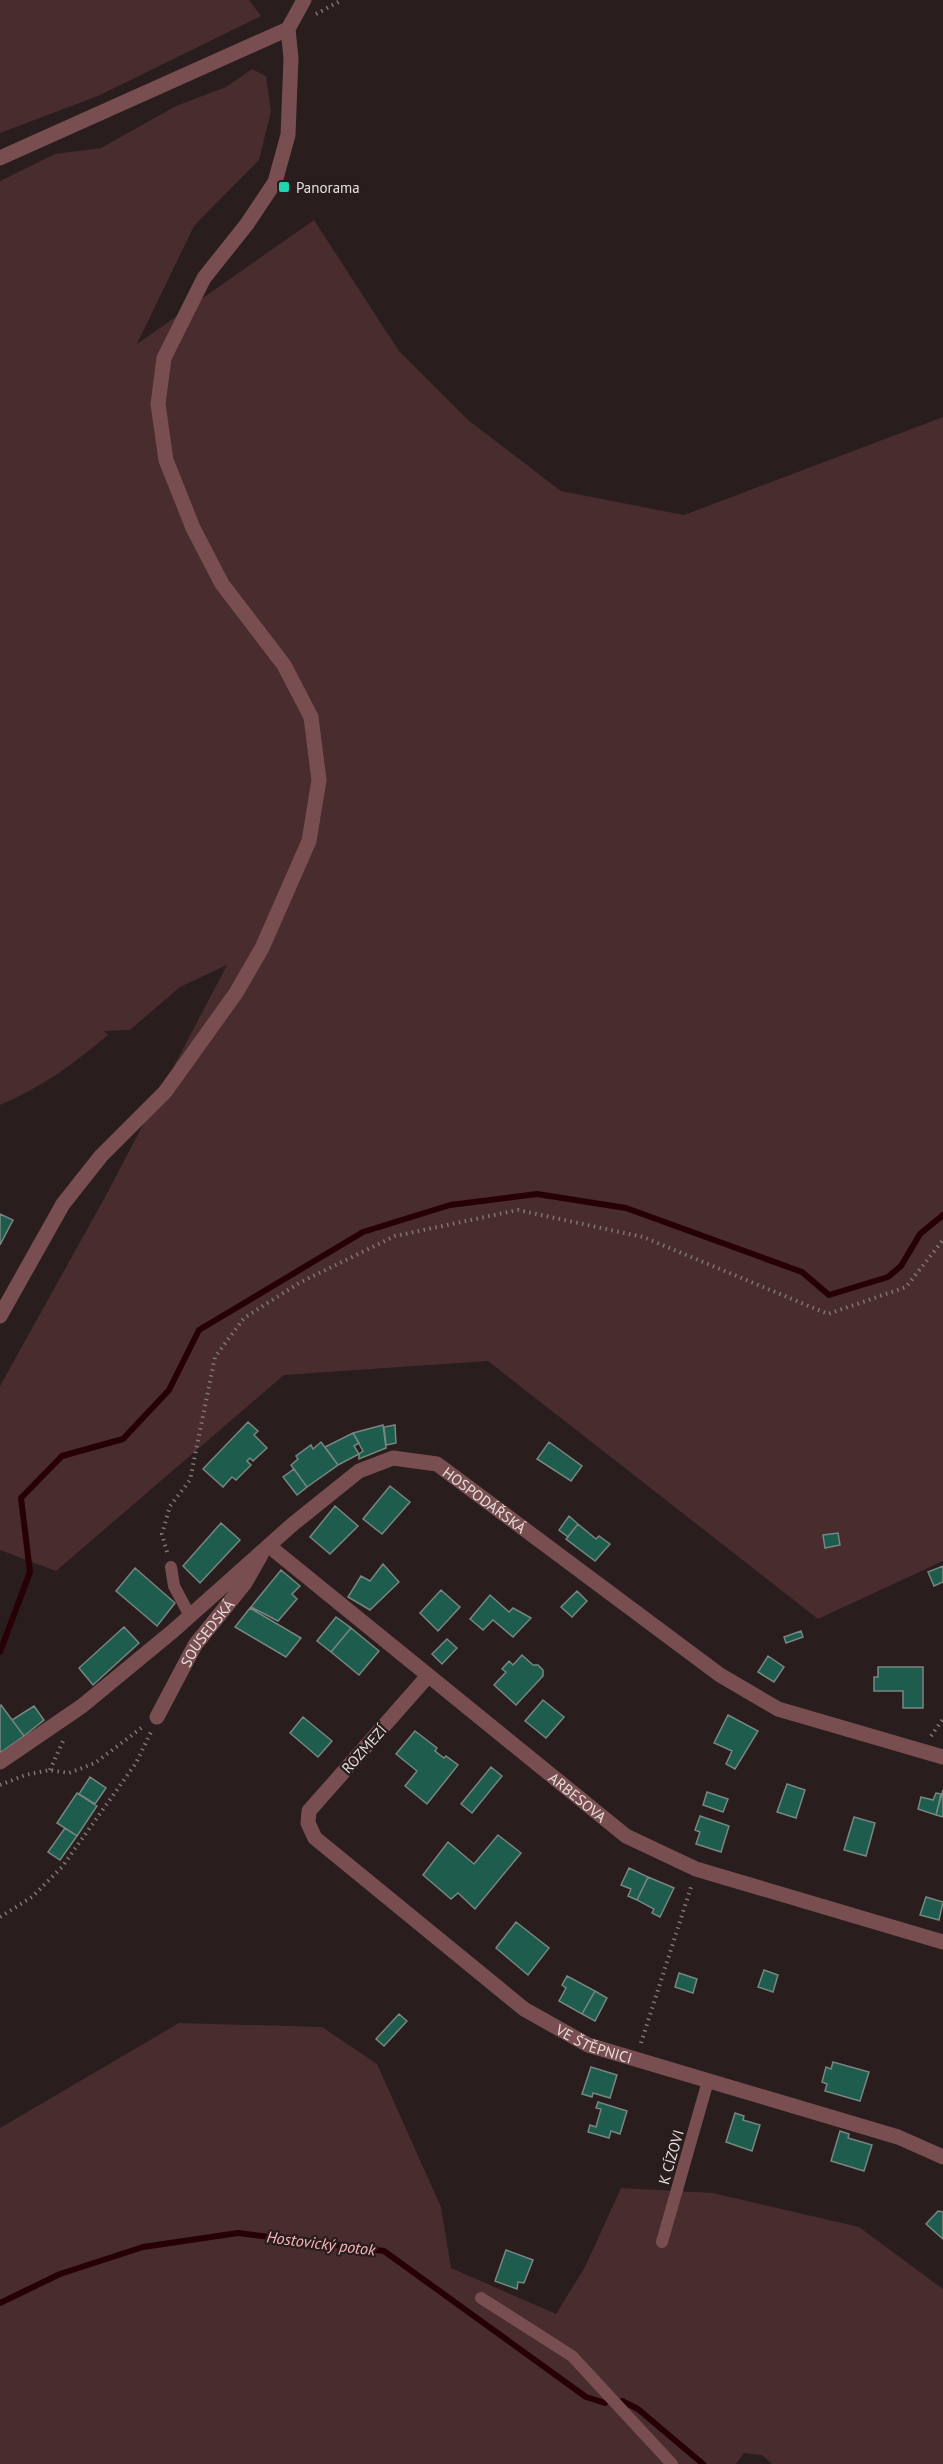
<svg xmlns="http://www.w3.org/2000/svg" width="943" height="2464" font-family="'PT Sans',sans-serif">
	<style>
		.green { fill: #482c2e }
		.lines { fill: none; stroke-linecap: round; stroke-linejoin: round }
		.stream { stroke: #270006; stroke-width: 6 }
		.building { fill: #1e5c4d; stroke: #778681; stroke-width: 1.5 }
		.path { stroke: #807575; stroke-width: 4; stroke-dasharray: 1.5 4.5; stroke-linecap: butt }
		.service { stroke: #784e50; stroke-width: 12 }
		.minor { stroke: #784e50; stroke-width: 15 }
		.tertiary { stroke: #784e50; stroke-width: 15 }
		.poi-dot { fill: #1fd5b0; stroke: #291d1d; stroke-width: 2 }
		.labels { text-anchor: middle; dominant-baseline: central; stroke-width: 4.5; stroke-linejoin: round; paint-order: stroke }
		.poi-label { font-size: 15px; fill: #e6dddd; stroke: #291d1d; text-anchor: start }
		.street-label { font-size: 15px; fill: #e6dddd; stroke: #291d1d }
		.water-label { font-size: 16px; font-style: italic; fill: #fbb7ba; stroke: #291d1d }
	</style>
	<rect width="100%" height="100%" fill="#291d1d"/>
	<path class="green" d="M0,0H249L261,16L98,96L0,133Z
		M252,69L266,76L271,111L259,160L194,226L137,344L314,220L399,351L468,420L561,491L684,515L943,417V1561L818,1619L488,1361L284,1375L56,1571L0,1550V1386L104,1199L227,965L180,987L130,1030L104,1031L108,1035C75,1063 41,1088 0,1105V181L55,154L101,148L176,106L226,87Z
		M179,2023L322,2027L377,2064L441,2207L451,2268L556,2314L585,2267L621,2188L713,2193L859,2227L943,2289V2464H772L762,2455L744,2453L736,2464H0V2128Z"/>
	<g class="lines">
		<path class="stream" d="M0,1652L30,1572L21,1498L62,1456L123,1439L169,1390L199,1330L363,1232L450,1205L537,1194L626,1208L802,1272L829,1295L888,1277L901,1266L920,1234L943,1215
			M0,2303L60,2274L143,2247L238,2233L384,2251L586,2397L605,2403
			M622,2401L638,2409L703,2464"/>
	</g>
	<path class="building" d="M0,1214L13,1220L0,1245Z
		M248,1422L258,1431L254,1435L267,1448L253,1461L250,1458L247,1461L251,1465L236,1480L232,1477L223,1487L203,1469Z
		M383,1425L386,1448L359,1459V1454L363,1451L353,1433Z
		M395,1425L396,1443L386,1445L384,1427Z
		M353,1433L359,1443L354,1446L359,1454L338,1465L325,1447Z
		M321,1442L338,1465L307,1487L291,1465L298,1459L296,1456L311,1445L313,1449Z
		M549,1442L582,1466L571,1481L537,1459Z
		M294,1469L307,1487L297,1495L283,1477Z
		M390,1486L410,1502L382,1534L363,1519Z
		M335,1506L358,1526L330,1554L310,1537Z
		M569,1516L578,1524L568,1537L559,1530Z
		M221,1523L240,1540L200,1583L183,1566Z
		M578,1524L596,1539L599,1536L610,1544L595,1561L566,1539Z
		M838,1533L840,1545L825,1548L823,1535Z
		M383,1564L399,1582L370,1610L348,1597L361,1576L370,1581Z
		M943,1566V1582L934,1586L928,1572Z
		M135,1568L175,1603L157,1626L116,1591Z
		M281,1570L300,1586L292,1594L297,1599L278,1621L251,1607Z
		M441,1590L460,1607L438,1631L420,1613Z
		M577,1591L587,1601L572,1617L561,1607Z
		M490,1595L509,1612L513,1608L531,1618L513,1637L493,1620L483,1630L470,1619Z
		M250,1608L301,1638L286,1657L235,1627Z
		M336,1617L351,1628L331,1652L317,1641Z
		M124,1627L139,1643L93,1685L79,1668Z
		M351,1628L379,1651L359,1675L331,1652Z
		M801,1631L803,1637L786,1643L784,1637Z
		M447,1639L457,1648L442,1664L432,1654Z
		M522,1655L533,1665H538L543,1670V1676L516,1705L494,1685L506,1672L502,1669L509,1661L513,1665Z
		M768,1656L784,1667L774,1682L758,1672Z
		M878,1667H923V1708H903V1691H874V1677H878Z
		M543,1700L564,1717L546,1738L525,1721Z
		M1,1705L24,1736L0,1753V1706Z
		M34,1706L44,1720L24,1736L12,1720Z
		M728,1715L758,1731L735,1769L726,1764L732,1751L714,1743Z
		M303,1717L332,1741L318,1757L290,1733Z
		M415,1731L437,1748L435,1751L444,1758L446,1756L458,1765L427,1804L405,1786L417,1771L396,1754Z
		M491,1767L502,1776L472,1813L461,1804Z
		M90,1777L106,1788L95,1804L79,1794Z
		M787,1784L805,1790L796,1818L777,1812Z
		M943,1790V1817L936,1815Z
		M707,1792L728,1799L723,1812L703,1805Z
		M77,1793L97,1806L77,1836L57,1823Z
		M936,1793L941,1794L936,1815L918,1809L921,1797L933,1800Z
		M700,1816L729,1826L721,1852L696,1844L700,1832L695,1830Z
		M854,1817L875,1823L866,1856L844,1850Z
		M65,1828L77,1836L60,1860L48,1852Z
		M498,1835L521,1853L475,1909L458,1893L451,1899L423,1875L448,1842L474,1864Z
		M629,1868L648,1877L637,1900L628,1896L631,1889L621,1885Z
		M648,1877L674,1888L660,1917L652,1913L654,1909L637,1900Z
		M926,1897L943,1902L939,1920L920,1915Z
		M516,1922L549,1948L528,1975L496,1948Z
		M764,1970L778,1975L773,1992L758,1987Z
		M679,1973L697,1979L693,1993L675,1987Z
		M567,1976L595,1991L582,2014L559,2001L566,1988L562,1985Z
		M595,1991L607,1998L595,2021L582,2014Z
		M399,2014L407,2021L384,2046L376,2039Z
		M833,2062L869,2072L860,2101L825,2091L827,2084L822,2082L826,2067L831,2069Z
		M591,2067L617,2075L610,2098L593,2093L592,2097L582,2094Z
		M598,2102L627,2111L620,2134L611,2131L609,2138L588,2132L590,2125L596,2127L601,2109L596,2108Z
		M735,2113L744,2116L743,2120L760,2125L752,2151L726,2142Z
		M840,2131L849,2134L848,2138L872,2145L864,2171L831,2161Z
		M938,2211L943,2212V2239L926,2224Z
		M506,2250L533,2260L524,2283L518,2282L517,2289L495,2281Z"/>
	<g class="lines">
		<path class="path" d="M316,14L342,0
			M167,1552L162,1534L170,1506L190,1480L215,1357L244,1318L299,1283L395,1236L518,1210L643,1237L828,1314L906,1287L943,1240
			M931,1736L943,1719
			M50,1770L63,1741
			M0,1785L25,1775L50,1770L69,1773L95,1763L144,1726
			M0,1917L32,1897L62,1867L136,1763L151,1732
			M641,2043L692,1884"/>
		<path class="service" d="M171,1567L174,1586L190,1616
			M662,2242L708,2081
			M481,2298L572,2356L672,2464"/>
		<g class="minor">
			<path d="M0,158L288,29"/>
			<path id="s1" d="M269,1546L626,1836L696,1869L943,1942"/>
			<path id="s2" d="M427,1677L309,1811L308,1823L315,1838L524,2009L588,2045L898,2137L943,2157"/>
			<path id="s3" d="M157,1717L195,1645L245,1583L261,1555"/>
		</g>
		<g class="tertiary">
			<path d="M0,1316L63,1204L101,1156L165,1092L236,993L262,948L309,841L319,780L311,717L284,665L222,584L193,528L166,460L158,404L164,358L204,278L247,224L275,182L288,135L291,58L288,29L304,0"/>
			<path id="s4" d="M0,1762L82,1706L173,1631L293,1524L359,1471L393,1458L437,1464L720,1675L778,1709L943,1757"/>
		</g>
	</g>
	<rect class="poi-dot" x="278" y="181" width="12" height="12" rx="3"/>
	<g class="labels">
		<g class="poi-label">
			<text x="296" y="187">Panorama</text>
		</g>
		<g class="street-label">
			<text stroke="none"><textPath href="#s4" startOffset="603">HOSPODÁŘSKÁ</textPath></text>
			<text stroke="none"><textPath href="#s3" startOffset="98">SOUSEDSKÁ</textPath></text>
			<text transform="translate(364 1749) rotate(-48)">ROZMEZÍ</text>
			<text stroke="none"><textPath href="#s1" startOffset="398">ARBESOVA</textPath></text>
			<text stroke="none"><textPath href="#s2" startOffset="556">VE ŠTĚPNICI</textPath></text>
			<text transform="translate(671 2157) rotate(-74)">K CÍZOVI</text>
		</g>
		<g class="water-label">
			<text transform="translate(321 2243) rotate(7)">Hostovický potok</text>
		</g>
	</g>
</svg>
